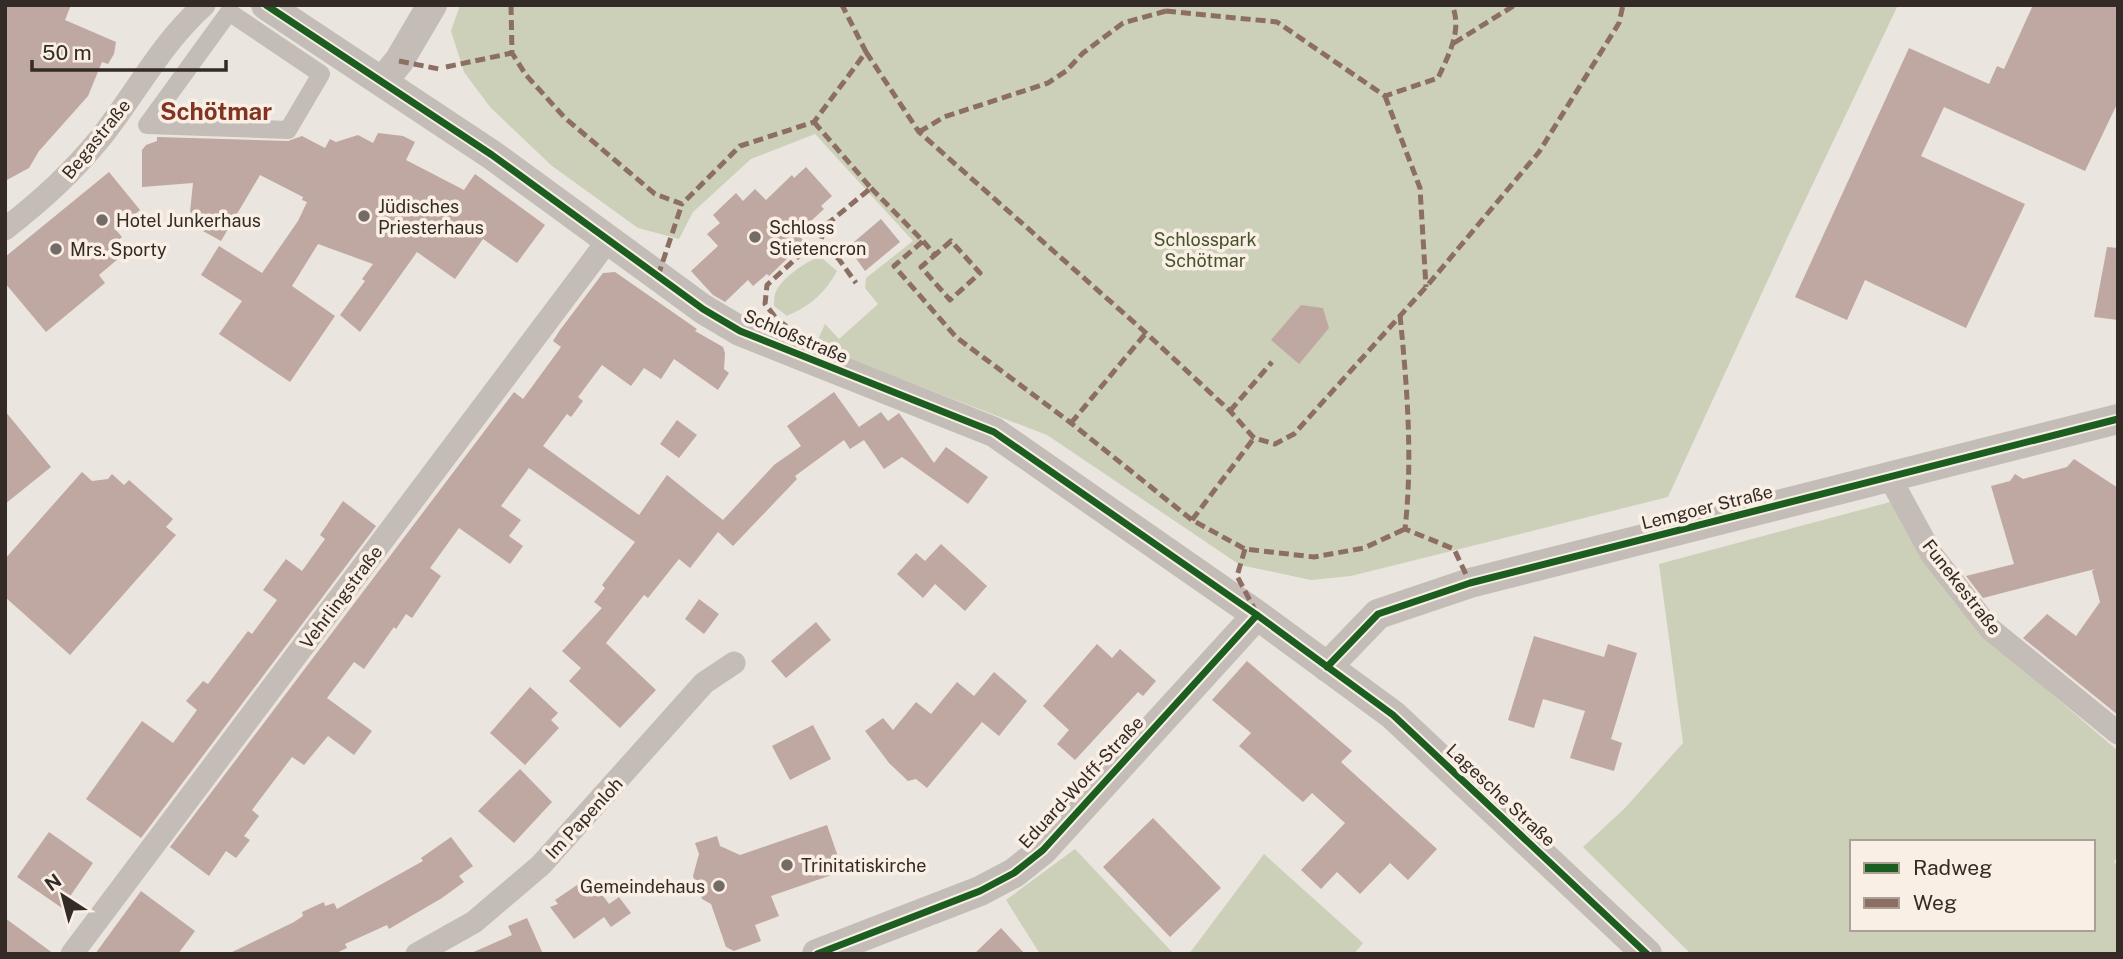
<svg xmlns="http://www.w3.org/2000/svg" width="2123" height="959" font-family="'Public Sans',sans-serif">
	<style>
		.green { fill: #cdd0b8; fill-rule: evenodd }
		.building { fill: #bea8a1 }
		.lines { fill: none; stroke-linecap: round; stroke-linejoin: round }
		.pedestrian { stroke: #c4bdb7; stroke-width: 18 }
		.minor { stroke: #c4bdb7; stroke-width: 23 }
		.tertiary { stroke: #c4bdb7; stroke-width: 30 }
		.quiet { stroke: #8d6e63; stroke-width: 5; stroke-dasharray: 10 5; stroke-linecap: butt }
		.cycleway-casing { stroke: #f9efe5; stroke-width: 11 }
		.cycleway { stroke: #1b5e20; stroke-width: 7 }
		.poi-dot { fill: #746b67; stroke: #f9efe5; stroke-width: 2.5 }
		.labels { text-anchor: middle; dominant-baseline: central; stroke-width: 7; stroke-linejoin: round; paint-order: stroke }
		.street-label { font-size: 18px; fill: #342a26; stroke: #f9efe5 }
		.poi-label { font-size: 18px; fill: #342a26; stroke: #f9efe5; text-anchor: start }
		.park-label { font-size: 18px; fill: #45522a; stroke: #f9efe5 }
		.district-label { font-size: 24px; font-weight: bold; fill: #813421; stroke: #f9efe5 }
	</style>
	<rect width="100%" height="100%" fill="#ebe5df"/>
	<path class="green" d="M460,5H1898L1790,232L1668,497L1351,576L1311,580L1240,565L1047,435L815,346L825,324L839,339L878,304L865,288L866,278L913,241L815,134L751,159L693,212L679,239L638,228L552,166L490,107L464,72L451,31Z
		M814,259H823L837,271C825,293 810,306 787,316L774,306C774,302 774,298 775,294C780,279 802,265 814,259Z
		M1890,502L1983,635L2118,751V856L2114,862L2118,866V954H1691L1583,847L1625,808L1683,743L1659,564ZM1852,842H2093V929H1852Z
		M1075,849L1174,954H1040L1006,900Z
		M1264,854L1363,943L1354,954H1189Z"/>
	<path class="building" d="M5,5H71L65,20L116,42L114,54L108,64L102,62L88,96L39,151L29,168L5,181Z
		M2033,5H2118V102L2085,171L1944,107L1921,156L2025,204L1966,328L1865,280L1847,320L1795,297L1909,48L1989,84L1997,66L2004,69Z
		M378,133L403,136L415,142L406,160L464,190L475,174L545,225L517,263L483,239L455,279L417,252L360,332L340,315L365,281L362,279L373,264L318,244L292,286L335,316L290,382L219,334L242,301L201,275L219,246L262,273L298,221L307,202L302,200L303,197L260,175L221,241L203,231L209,222L190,212L193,183L142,187V150L146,145L157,141V137L288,141L302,136L325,148L330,139L336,142L358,135L373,143Z
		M806,167L832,196L821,206L824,209L797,234L803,240L789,253L791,255L769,276L767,274L753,286L748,280L725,302L713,295L691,271L718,246L707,234L720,223L713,215L736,193L743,201L755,189L766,200L792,175L794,178Z
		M109,172L140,210L116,230L122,237L116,242L125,253L99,275L105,283L46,332L5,283V257Z
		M881,219L900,242L865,271L848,247Z
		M2107,247L2118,248V320L2094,317Z
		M615,272L697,329L695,331L723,347L725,353L724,369L729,373L718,390L674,359L661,379L644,368L631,386L602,365L578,397L583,401L571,417L567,414L543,446L639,515L667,475L723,520L774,465L801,446L787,426L834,392L859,427L881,412L888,421L899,413L934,463L946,447L988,477L968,504L902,457L884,469L864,440L850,449L844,440L795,476L797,479L733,546L718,532L690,568L679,559L648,598L644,595L606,643L656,690L620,728L569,681L581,668L562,651L602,608L594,602L605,588L602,585L635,542L529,468L501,506L521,520L509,536L523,546L510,564L459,528L430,568L441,576L412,618L406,614L396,629L394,627L364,669L354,662L327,698L372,731L354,755L328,736L304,765L292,757L252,810L259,816L244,836L250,840L236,858L226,851L209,876L170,847L514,392L523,399L561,347L553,341L560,330L603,273Z
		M1301,305L1323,308L1329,328L1299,364L1271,340Z
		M5,411L51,467L5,504Z
		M677,420L697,435L679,458L660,444Z
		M2074,459L2118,488V715L2023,638L2047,614L2076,636L2100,602L2092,571L2095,569L1983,598L1966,576L2014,564L1991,486L2010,481L2015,474L2023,479L2067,467Z
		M82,472L92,481L108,479L112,474L124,485L129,480L173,519L166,527L176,535L70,655L5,597V559Z
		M343,501L376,526L141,838L86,799L142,721L173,743L197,710L186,701L203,681L208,684L248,631L252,634L277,600L263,590L286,559L302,571L325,539L320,535Z
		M941,544L987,586L965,611L935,584L923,598L897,574L916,553L925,561Z
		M699,599L719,614L704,634L685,619Z
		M816,622L831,640L786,678L771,661Z
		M1534,636L1604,657L1608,644L1637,653L1611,739L1622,743L1614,771L1570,758L1585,711L1543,699L1534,728L1508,720Z
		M1097,644L1112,658L1120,649L1156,681L1143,696L1138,692L1075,760L1057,744L1069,730L1043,706Z
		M1247,661L1352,751L1341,762L1437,849L1408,880L1390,863L1360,894L1337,872L1321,889L1301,870L1345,823L1312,793L1303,802L1239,746L1251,733L1212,700Z
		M994,672L1027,701L999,736L982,722L927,788L916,779L908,781L889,763L865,731L883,718L893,730L916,702L931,714L957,682L974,696Z
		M530,687L558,713L551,720L559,728L525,765L490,733Z
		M813,725L831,759L790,780L772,746Z
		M520,769L552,802L514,843L478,811Z
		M1153,818L1221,888L1170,937L1103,867Z
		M827,825L843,871L771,896L779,916L755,925L761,941L734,951L726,947L711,904L702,899L693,876L699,854L695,843L717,836L720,846L740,855Z
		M49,832L93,863L62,908L17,877Z
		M451,837L473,866L459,876L464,882L442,898L389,929L387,925L345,944L347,948L334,954H228L294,922L303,916L302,912L324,902L325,906L334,903L337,909L423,861L421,858Z
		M589,877L609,904L619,897L631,913L611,927L604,917L574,939L550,907L558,904L555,900Z
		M141,891L195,931L178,954H95Z
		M5,918L54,954H5Z
		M527,918L543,954H469L512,935L508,926Z
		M1001,928L1025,954H974Z"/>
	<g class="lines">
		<path class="pedestrian" d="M229,12L321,74L288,130L147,125Z"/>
		<path class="minor" d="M5,229C42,200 72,173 102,136C136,93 162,42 204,5
			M1890,478L1932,555L1990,629L2118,733
			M72,954L609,239
			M417,954L474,922L541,865L704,683L734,663"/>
		<path class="tertiary" d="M266,5L492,155L703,309L740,331L994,432L1257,615L1393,715L1647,954
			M382,82L399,61L432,5
			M1327,667L1378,614L1470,583L2118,419
			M817,954L980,891L1014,873L1043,850L1257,615"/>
		<path class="quiet" d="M511,5L512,53L526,75L565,118L655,194L682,204L740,146L814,122L866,52L842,5
			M1166,11L1277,22L1385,96L1438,78C1448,56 1463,30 1452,5
			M1454,43L1515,5
			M866,52L919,132L1146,333L1230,411L1254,438L1275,444L1294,434L1426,287L1539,152L1619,23L1623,5
			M399,61L439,69
			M446,67L512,53
			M1385,96L1420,188L1426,287
			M814,122L871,188L826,225L818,248
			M919,132L944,117L1048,83L1066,71L1083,53L1123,23L1166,11V5
			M871,188L923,241L894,266L956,337L1071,423L1192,520L1245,549L1314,557L1364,548L1405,529
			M923,241L935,255L951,241L980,273L950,300L921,267L935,255
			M658,276L682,204
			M1400,315C1407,386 1413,458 1405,529L1454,549L1470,583
			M798,336L776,318L765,304L767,285L802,253L818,248L838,258L856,283
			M1230,411L1272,362
			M1071,423L1146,333
			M1192,520L1254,438
			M1245,549L1237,576L1255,610"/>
		<defs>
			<path id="cycleway" d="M266,5L492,155L703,309L740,331L994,432L1257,615L1393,715L1647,954
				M1327,667L1378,614L1470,583L2118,419
				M817,954L980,891L1014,873L1043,850L1257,615"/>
		</defs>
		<use href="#cycleway" class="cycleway-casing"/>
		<use href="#cycleway" class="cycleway"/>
	</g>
	<g class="poi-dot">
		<circle cx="364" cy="216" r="7"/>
		<circle cx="102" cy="220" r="7"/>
		<circle cx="755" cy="237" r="7"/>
		<circle cx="56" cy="249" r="7"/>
		<circle cx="787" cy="865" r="7"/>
		<circle cx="719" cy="886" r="7"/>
	</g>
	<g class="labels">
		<g class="street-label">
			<text transform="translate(96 139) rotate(-51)">Begastraße</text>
			<text transform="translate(796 336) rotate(23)">Schloßstraße</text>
			<text transform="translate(1707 507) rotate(-14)">Lemgoer Straße</text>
			<text transform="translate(1962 587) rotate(52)">Funekestraße</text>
			<text transform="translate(341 597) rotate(-53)">Vehrlingstraße</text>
			<text transform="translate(1081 782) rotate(-47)">Eduard-Wolff-Straße</text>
			<text transform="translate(1501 795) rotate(43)">Lagesche Straße</text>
			<text transform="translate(584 818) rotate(-47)">Im Papenloh</text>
		</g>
		<g class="poi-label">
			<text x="378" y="206">Jüdisches<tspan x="378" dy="21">Priesterhaus</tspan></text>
			<text x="116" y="220">Hotel Junkerhaus</text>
			<text x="769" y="227">Schloss<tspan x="769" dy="21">Stietencron</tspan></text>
			<text x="70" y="249">Mrs. Sporty</text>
			<text x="801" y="865">Trinitatiskirche</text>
			<text x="705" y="886" text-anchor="end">Gemeindehaus</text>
		</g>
		<g class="park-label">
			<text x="1205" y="239">Schlosspark<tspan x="1205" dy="21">Schötmar</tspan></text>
		</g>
		<g class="district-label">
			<text x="216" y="111">Schötmar</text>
		</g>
	</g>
	<rect width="2123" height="959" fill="none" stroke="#342a26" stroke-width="14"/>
	<rect x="1850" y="840" width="245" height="91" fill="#f9efe5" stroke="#aaa099" stroke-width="2"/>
	<rect x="1864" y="863" width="35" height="10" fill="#1b5e20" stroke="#aaa099" stroke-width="2"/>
	<text x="1913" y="875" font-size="21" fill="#342a26">Radweg</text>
	<rect x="1864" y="898" width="35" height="10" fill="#8d6e63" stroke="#aaa099" stroke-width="2"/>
	<text x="1913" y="910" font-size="21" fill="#342a26">Weg</text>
	<g transform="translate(63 896) rotate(324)" stroke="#f9efe5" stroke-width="5" paint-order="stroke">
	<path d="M0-5L12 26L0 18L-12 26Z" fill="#342a26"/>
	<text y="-10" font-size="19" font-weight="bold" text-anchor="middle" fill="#342a26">N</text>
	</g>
	<path d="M32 60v10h194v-10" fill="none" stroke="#342a26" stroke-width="3.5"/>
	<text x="42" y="60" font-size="21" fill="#342a26" stroke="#f9efe5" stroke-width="5" paint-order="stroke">50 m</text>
</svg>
